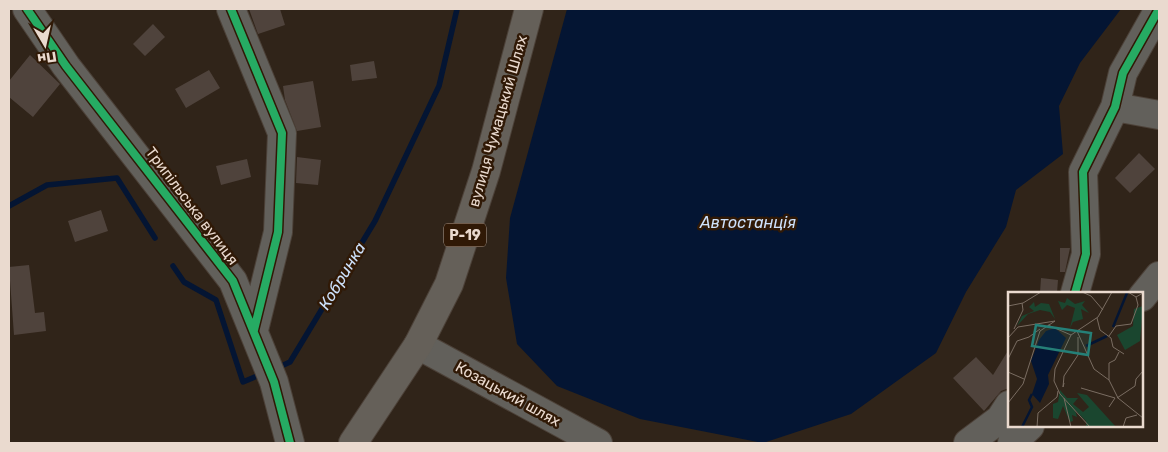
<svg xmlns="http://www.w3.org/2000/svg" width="1168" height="452" font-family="Rubik,sans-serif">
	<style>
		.water { fill: #041533 }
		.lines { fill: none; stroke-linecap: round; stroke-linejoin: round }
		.stream { stroke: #041533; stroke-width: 5.5 }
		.building { fill: #4f433c }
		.minor-casing { stroke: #4c4138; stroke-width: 30 }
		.major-casing { stroke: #4c4138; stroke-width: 30 }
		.minor { stroke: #62605b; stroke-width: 28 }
		.major { stroke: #656059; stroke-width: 28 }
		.cycleway-casing { stroke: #301906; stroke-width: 11 }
		.cycleway { stroke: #26ab63; stroke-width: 8 }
		.labels { text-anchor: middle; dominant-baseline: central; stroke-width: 5; stroke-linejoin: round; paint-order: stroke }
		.shield { fill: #301906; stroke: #b2a093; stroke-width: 1 }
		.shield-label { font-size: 14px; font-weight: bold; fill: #eadacf }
		.street-label { font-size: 15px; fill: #eadacf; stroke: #301906 }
		.water-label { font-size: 16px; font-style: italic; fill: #cde1fb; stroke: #301906 }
		.inset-river { fill: none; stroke: #041533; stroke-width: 2.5 }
		.inset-road { fill: none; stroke: #7a6d62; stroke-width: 1 }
		.view { fill: #258078; fill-opacity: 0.15; stroke: #258078; stroke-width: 2.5 }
		.inset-edge { fill: none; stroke: #eadacf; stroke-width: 2.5 }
	</style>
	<rect width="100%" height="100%" fill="#302419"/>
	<path class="water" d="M567,9H1121L1080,63L1059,106L1063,154L1016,190L1006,227L966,292L936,353L851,414L763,443L640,419L557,386L517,344L506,278L510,218Z"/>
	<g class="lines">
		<path class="stream" d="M9,206L47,185L117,178L155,238
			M173,266L184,282L216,300L243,382L264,373
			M277,368L290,362L375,221L439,86L457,9"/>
	</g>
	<path class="building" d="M249,9H280L285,25L258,34Z
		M153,24L165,37L145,56L133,44Z
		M30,55L60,84L33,117L9,97V81Z
		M374,61L377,78L352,81L350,65Z
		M209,70L220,88L186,108L175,89Z
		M313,81L321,127L297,131L285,100L283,86Z
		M1139,153L1155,169L1130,193L1115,178Z
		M297,157L321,160L318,185L296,183Z
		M247,159L251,177L221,185L216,166Z
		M101,210L108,231L75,242L68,221Z
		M1060,248H1070L1065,272H1060Z
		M29,265L35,313L44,312L46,331L14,335L9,267Z
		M1041,278L1058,280L1057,293H1040Z
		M1009,349V388L1001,391L984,411L953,378L976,357L993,375Z"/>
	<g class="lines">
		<defs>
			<path id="minor" d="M27,9L66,66L233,281L274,382L290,443
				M231,9L282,133L278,232L254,330
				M1115,107L1159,115
				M1075,293L1086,254L1083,172L1115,107L1123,73L1159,9
				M1142,297L1159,276
				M418,345L598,443
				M968,443L1000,419L1009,405
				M1012,443L1030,426"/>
			<path id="major" d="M353,443L418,345L449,284L486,171L529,9"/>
		</defs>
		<use href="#minor" class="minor-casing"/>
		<use href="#major" class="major-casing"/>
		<use href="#minor" class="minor"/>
		<use href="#major" class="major"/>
		<defs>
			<path id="cycleway" d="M27,9L66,66L233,281L274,382L290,443
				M231,9L282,133L278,232L254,330
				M1075,293L1086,254L1083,172L1115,107L1123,73L1159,9"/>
		</defs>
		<use href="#cycleway" class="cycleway-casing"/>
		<use href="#cycleway" class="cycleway"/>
	</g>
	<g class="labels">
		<rect class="shield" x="444" y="223.5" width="42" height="23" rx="4"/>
		<g class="shield-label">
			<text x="465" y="235">Р-19</text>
		</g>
		<g class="street-label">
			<text transform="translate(498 121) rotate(-74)">вулиця Чумацький Шлях</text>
			<text transform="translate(192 206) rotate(53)">Трипільська вулиця</text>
			<text transform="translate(508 394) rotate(29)">Козацький шлях</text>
		</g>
		<g class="water-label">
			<text x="748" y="222">Автостанція</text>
			<text transform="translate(342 276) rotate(-59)">Кобринка</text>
		</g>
	</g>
	<g transform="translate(1008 292)">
		<rect width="135" height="135" fill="#302419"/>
		<path d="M59,6L67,12L77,9L74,13L81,21L73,17L75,27L65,30L62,36L67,16L59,13L54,18L50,9L57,11ZM26,10L27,15L33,11L41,12L47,27L42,20L32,18L20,22L9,34L14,24L26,19L21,15ZM135,14L132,49L117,58L109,43L125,34L126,17ZM52,98L59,106H70L65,112L75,120L81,115L69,101L79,103L108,135H78V129L67,118L69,125L64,123L65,129L62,130L55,114L50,127L45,126V112L50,110Z" fill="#1a462f"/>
		<path d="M47,36L58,46L40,83L41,92L32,111L24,102L29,87L23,69L31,48L38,39Z" fill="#041533"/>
		<path class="inset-river" d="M105,35L119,1M78,54L99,44M14,135L24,115L21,108L24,102"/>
		<path class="inset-road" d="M74,0L83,4L95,18M120,0L128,5L135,1M0,14L15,11L33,0M89,26L92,38L103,46L105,55L116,62M40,33L63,43M6,37L15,18L14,11M69,39L86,77L101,88L110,106L135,126M101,44L108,34L123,32L130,13L128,5M0,46L10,35L47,29L32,39L15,92L0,111M0,67L9,49L21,45L32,37M0,80L16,87M101,88V71L107,68L111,60M56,91L55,95L56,84L70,63V45M73,96L107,106L101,115M56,106L63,135M109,106L127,94L128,87L135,79M29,135L30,121L49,105L50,99M82,135L52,102L46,89L47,77L63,43L90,25L104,0M115,135L118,126L129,123"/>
		<path class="view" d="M28,33L83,41L80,63L24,54Z"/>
		<rect width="135" height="135" class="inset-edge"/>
	</g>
	<rect width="1168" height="452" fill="none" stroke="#eadacf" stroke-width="20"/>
	<g transform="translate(45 45) rotate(171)" stroke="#301906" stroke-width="4" paint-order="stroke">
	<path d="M0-4L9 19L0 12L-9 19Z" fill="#eadacf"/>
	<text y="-8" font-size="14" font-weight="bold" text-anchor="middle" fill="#eadacf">Пн</text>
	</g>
</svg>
